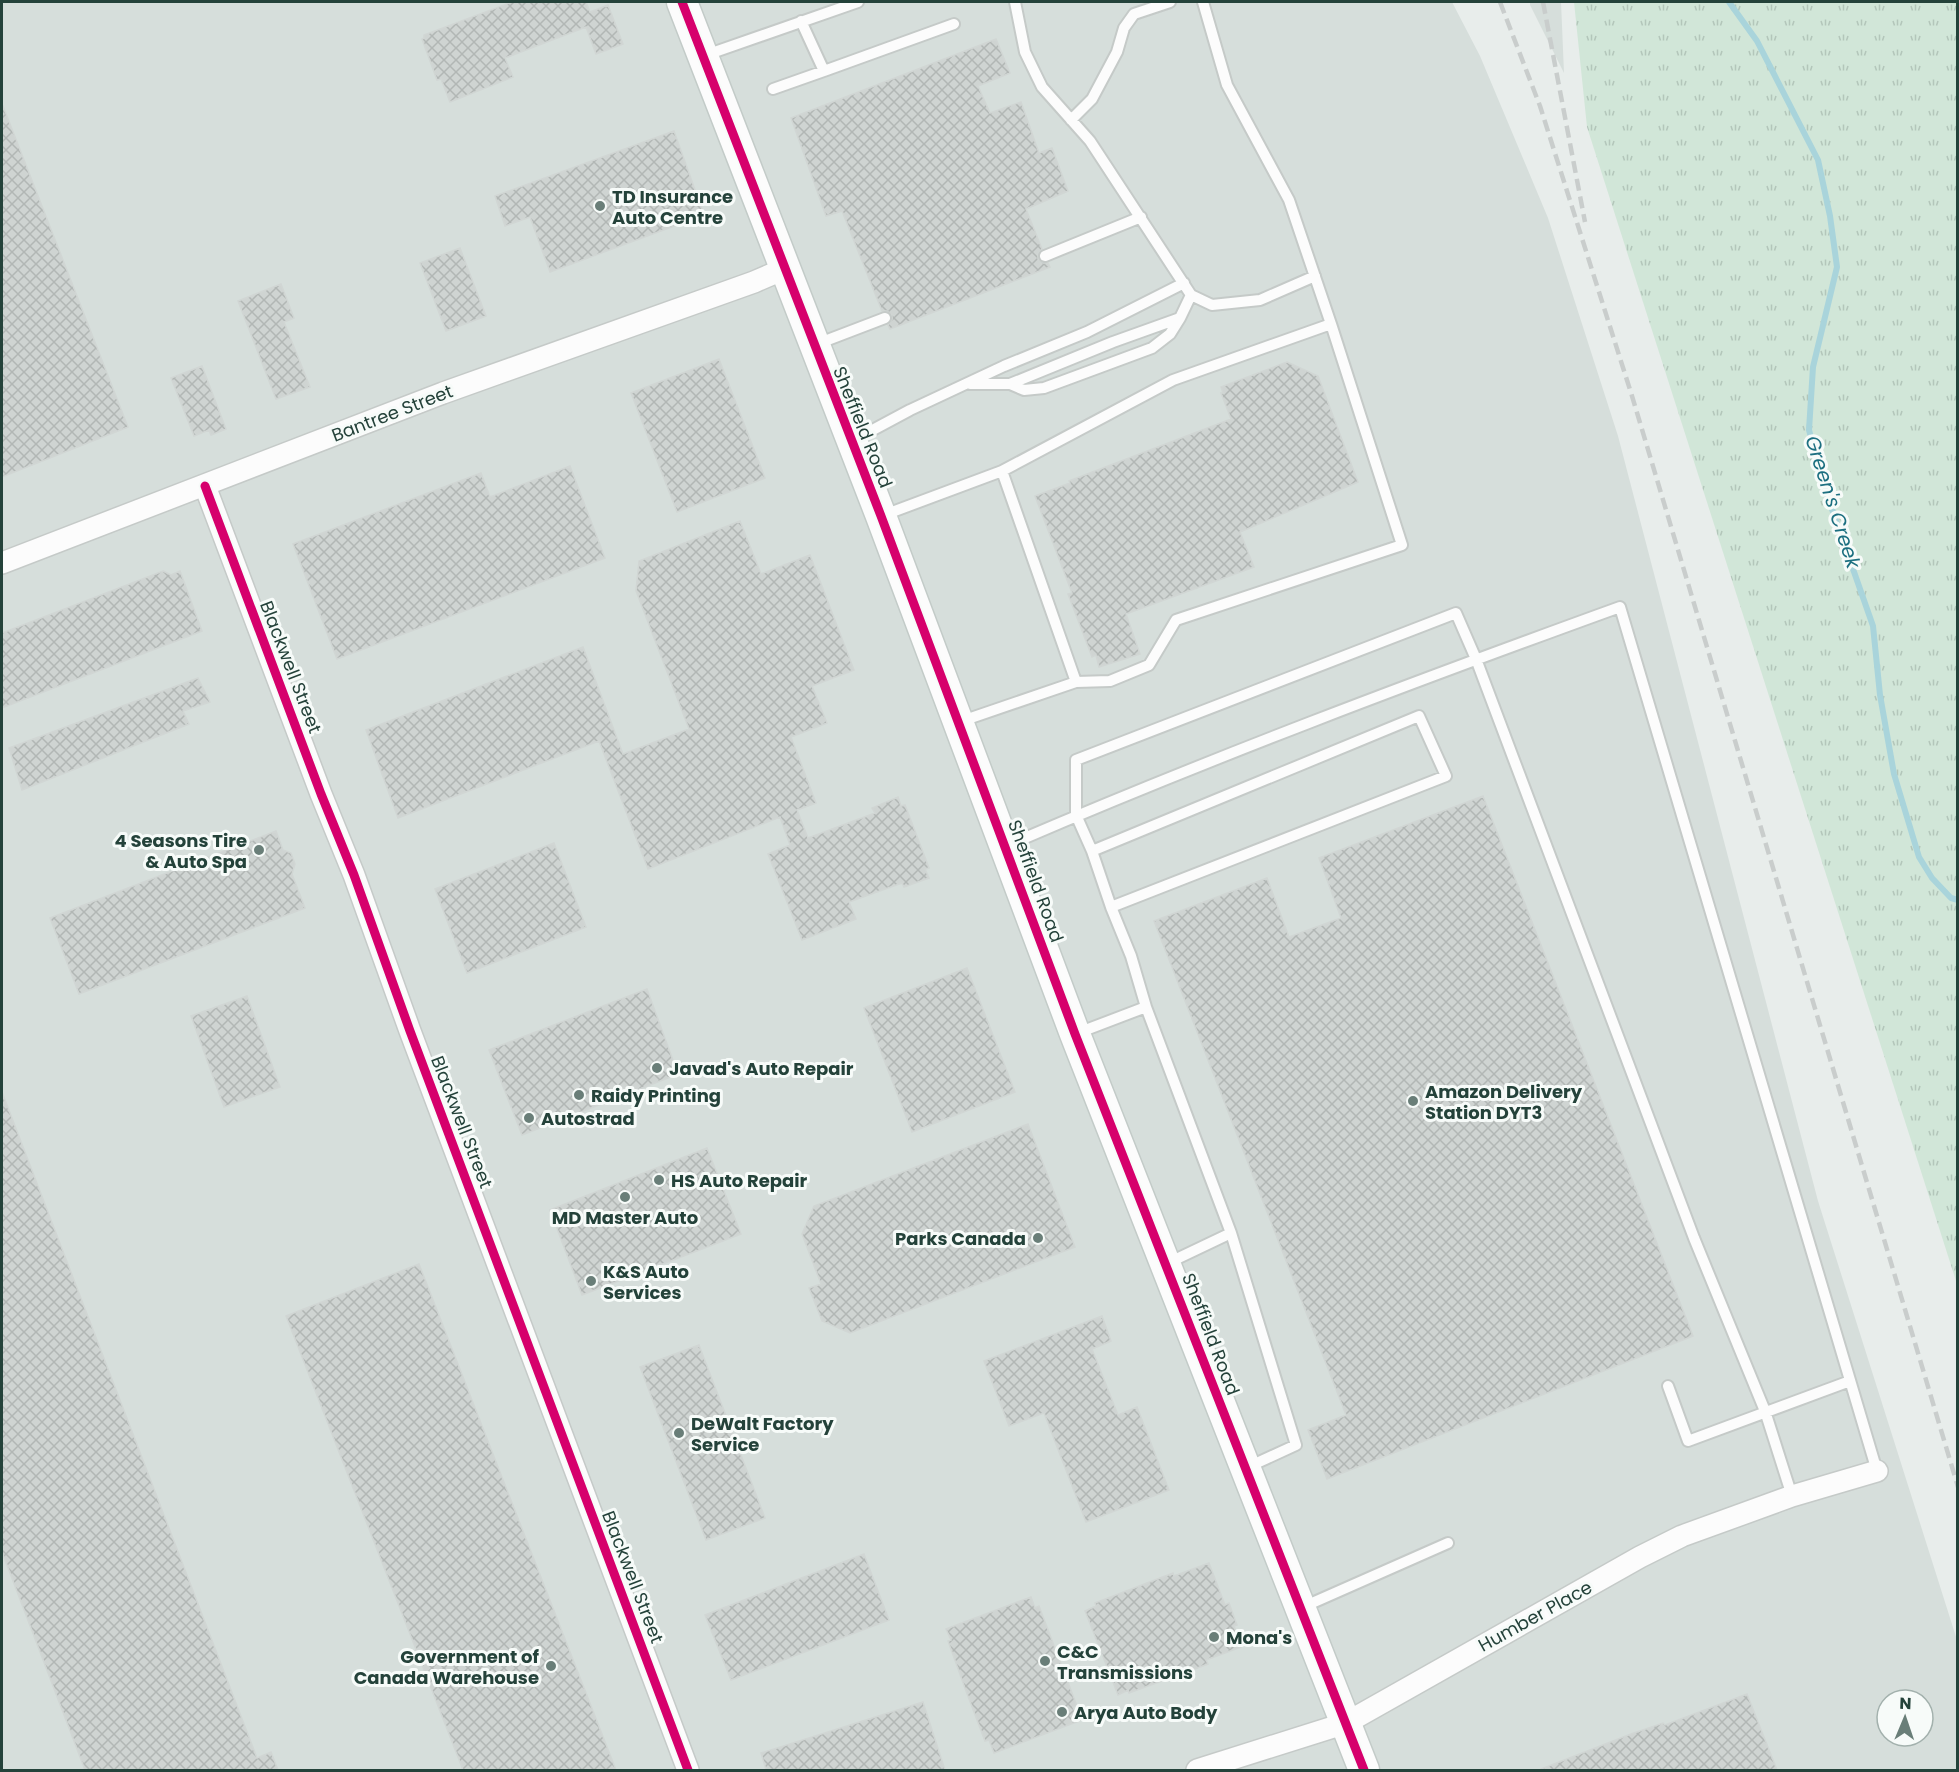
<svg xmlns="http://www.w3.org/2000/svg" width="1959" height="1772" font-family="Poppins,sans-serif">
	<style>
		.built { fill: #d6dedb; fill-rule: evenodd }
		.grass { fill: url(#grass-tufts) }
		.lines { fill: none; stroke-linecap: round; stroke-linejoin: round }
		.stream { stroke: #a9d4db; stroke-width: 6 }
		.building { fill: url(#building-cross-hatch); stroke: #d1d6d4; stroke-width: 1.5 }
		.lane-casing { stroke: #c5cac8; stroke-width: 14 }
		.street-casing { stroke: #c5cac8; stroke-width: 24 }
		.secondary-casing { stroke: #c3cbc8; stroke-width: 33 }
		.lane { stroke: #fcfcfc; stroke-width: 10 }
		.street { stroke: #fcfcfc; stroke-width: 21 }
		.secondary { stroke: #fcfcfc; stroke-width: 30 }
		.rail { stroke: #c9cdcc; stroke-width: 4.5; stroke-dasharray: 12 6; stroke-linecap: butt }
		.cycleway-casing { stroke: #f7fbf9; stroke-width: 13 }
		.cycleway { stroke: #d6006c; stroke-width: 9 }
		.poi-dot { fill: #697e78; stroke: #f7fbf9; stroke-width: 2 }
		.labels { text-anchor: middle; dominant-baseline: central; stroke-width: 6; stroke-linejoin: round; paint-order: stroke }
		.poi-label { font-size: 18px; font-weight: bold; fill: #24423a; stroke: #f7fbf9; text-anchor: start }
		.street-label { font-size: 18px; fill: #24423a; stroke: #f7fbf9 }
		.water-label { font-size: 20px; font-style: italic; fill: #1c6f80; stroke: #f7fbf9 }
	</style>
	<defs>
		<pattern id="grass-tufts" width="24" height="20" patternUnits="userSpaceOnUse" patternTransform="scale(1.5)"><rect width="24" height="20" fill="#d1e6d8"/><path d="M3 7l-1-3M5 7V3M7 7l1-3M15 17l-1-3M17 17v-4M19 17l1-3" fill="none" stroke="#b3c6ba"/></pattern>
		<pattern id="building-cross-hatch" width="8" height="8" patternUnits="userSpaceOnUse" patternTransform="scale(1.5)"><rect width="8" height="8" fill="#cfd4d2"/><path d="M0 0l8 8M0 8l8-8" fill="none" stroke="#b2b7b5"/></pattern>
	</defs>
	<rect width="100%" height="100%" fill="#e8edeb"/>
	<path class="built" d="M2,2H1452L1480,56L1548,218L1618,436L1818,1201L1957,1640V1770H2ZM1887,1700H1923V1736H1887Z
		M1530,2H1561L1564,73L1530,5Z"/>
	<path class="grass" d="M1574,2H1957V1284L1587,127Z"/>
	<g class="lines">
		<path class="stream" d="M1729,2L1757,41L1818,160L1830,216L1837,267L1813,367L1809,430L1826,492L1873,626L1880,695L1894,774L1919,857L1932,878L1951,898L1958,900"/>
	</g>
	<path class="building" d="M512,2H586L590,12L608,5L623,44L596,54L586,27L505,58L513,77L450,102L441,79L437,80L422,39L424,38V35Z
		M996,39L1010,73L978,86L990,113L1021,102L1039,153L1052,148L1068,191L1026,209L1042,249L1038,254V259L1043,263H1048L1050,267L890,329L888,325L892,320V315L887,311H882L842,211L826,216L791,118Z
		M3,106L128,427L2,477V107Z
		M674,131L704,215L550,272L530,217L505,226L495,196Z
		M460,248L486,316L446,331L420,263Z
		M281,284L294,318L284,322L310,387L276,399L238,301Z
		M719,359L765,478L677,512L631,393Z
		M1287,362L1318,376L1358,482L1240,532L1254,567L1126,614L1140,654L1099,667L1096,655L1092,657L1068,594L1072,593L1035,496L1070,483L1069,481L1231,419L1221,393H1223L1221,387Z
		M202,366L226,429L211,435L209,430L194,436L171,378Z
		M570,466L605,558L337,659L293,544L481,473L490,497Z
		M740,521L761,574L810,555L854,670L812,686L827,723L791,737L816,803L797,810L808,838L875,813L872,808L898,797L901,806L905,805L923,852L929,868L925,869L929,878L904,887L902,883L849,902L856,919L802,940L768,854L790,845L780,817L648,869L599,741L398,818L366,730L583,647L623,754L689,729L636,591L639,561Z
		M163,571L171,575L180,571L202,631L2,708V633Z
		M198,678L210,702L183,711L189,724L22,790L9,748Z
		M1483,796L1693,1336L1327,1479L1308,1430L1346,1415L1154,921L1267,878L1289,937L1341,918L1319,858Z
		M276,831L283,850L291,853L295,864L292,874L305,908L79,994L50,918Z
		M554,843L586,927L467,973L435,889Z
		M967,968L1015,1092L912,1132L864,1008Z
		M647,989L678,1074L522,1135L489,1050Z
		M247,996L280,1087L224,1107L191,1016Z
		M2,1092L257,1758L271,1752L278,1770H85L2,1552Z
		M1028,1124L1075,1247L850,1333L822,1321L809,1288L821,1284L802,1234L814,1206Z
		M707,1148L741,1234L582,1295L550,1210Z
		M419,1264L616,1770H463L286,1316Z
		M1102,1316L1111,1341L1092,1349L1118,1415L1137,1407L1169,1490L1086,1522L1044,1413L1009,1426L984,1361Z
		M699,1345L765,1518L706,1540L640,1367Z
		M864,1554L889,1620L731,1680L705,1615Z
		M1209,1563L1225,1605L1229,1603L1237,1625L1234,1626L1241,1647L1206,1660L1208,1664L1129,1693L1128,1690L1118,1695L1085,1611L1096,1606L1095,1603L1173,1573L1174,1576Z
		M1031,1597L1035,1608L1039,1606L1061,1664L1077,1706L1073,1707L1079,1721L994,1753L989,1740L985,1741L966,1691L948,1641L951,1640L946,1629Z
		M1747,1694L1777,1770H1541V1769L1631,1734L1663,1723L1665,1725Z
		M923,1702L945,1770H766L761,1753Z"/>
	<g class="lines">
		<defs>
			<path id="lane" d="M1015,2L1025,52L1042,87L1090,141L1191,295L1212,305L1260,300L1315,276
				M1203,2L1227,85L1289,200L1331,324
				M706,55L858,2
				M824,71L954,24
				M773,89L824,71L801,21
				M1071,120L1092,99L1117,52L1124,28L1134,14L1170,2
				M1045,256L1141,217
				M817,344L885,318
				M970,384H1010L1113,342L1180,318L1191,295
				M1010,384L1024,390L1044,388L1152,348L1170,334L1180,318
				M854,440L910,410L1004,366L1087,332L1184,283
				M884,515L1002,471L1173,380L1331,324L1402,545L1176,620L1149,665L1110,681L1076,682
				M959,722L1076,682L1002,471
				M1006,846C1208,759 1413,682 1620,607L1877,1471
				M1092,851L1419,716L1446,776L1111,907
				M1146,1007L1231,1233L1168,1263
				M1075,1034L1146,1007L1131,956L1111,907L1092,851L1076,815V760L1456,613L1476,659L1694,1238L1765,1411L1792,1496
				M1231,1233L1296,1445L1248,1467
				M1668,1386L1688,1441L1850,1381
				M1303,1607L1448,1543"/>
			<path id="street" d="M205,486L321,794L354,875L410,1031L688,1770
				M2,563L443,393L754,282L784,269
				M1197,1770L1346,1723L1640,1557L1682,1536L1792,1496L1877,1471"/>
			<path id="secondary" d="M682,2L881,516L1075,1034L1364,1770"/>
		</defs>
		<use href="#lane" class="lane-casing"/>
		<use href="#street" class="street-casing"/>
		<use href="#secondary" class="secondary-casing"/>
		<use href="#lane" class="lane"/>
		<use href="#street" class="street"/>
		<use href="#secondary" class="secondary"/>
		<path class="rail" d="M1500,2L1540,106L1632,396L1958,1487
			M1543,2L1585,222"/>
		<defs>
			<path id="cycleway" d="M682,2L881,516L1075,1034L1364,1770
				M205,486L321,794L354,875L410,1031L688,1770"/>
		</defs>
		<use href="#cycleway" class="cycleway-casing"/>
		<use href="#cycleway" class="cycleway"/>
	</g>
	<g class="poi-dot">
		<circle cx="600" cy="206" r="6"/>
		<circle cx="259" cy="850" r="6"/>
		<circle cx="657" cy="1068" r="6"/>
		<circle cx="579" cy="1095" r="6"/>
		<circle cx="1413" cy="1101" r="6"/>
		<circle cx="529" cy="1118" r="6"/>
		<circle cx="659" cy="1180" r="6"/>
		<circle cx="625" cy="1197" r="6"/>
		<circle cx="1038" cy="1238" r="6"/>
		<circle cx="591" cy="1281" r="6"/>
		<circle cx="679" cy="1433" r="6"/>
		<circle cx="1214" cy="1637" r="6"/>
		<circle cx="1045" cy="1661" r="6"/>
		<circle cx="551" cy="1666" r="6"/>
		<circle cx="1062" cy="1712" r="6"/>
	</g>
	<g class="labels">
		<g class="poi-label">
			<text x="612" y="196">TD Insurance<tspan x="612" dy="21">Auto Centre</tspan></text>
			<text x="247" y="840" text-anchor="end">4 Seasons Tire<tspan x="247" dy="21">&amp; Auto Spa</tspan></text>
			<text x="669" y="1068">Javad's Auto Repair</text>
			<text x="1425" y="1091">Amazon Delivery<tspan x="1425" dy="21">Station DYT3</tspan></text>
			<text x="591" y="1095">Raidy Printing</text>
			<text x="541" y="1118">Autostrad</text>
			<text x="671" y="1180">HS Auto Repair</text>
			<text x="625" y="1217" text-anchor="middle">MD Master Auto</text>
			<text x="1026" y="1238" text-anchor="end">Parks Canada</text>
			<text x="603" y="1271">K&amp;S Auto<tspan x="603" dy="21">Services</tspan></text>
			<text x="691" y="1423">DeWalt Factory<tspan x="691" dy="21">Service</tspan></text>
			<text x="1226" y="1637">Mona's</text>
			<text x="1057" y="1651">C&amp;C<tspan x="1057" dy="21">Transmissions</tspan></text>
			<text x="539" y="1656" text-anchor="end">Government of<tspan x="539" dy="21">Canada Warehouse</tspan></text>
			<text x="1074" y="1712">Arya Auto Body</text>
		</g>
		<g class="street-label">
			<text transform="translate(392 413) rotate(-21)">Bantree Street</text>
			<text transform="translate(863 427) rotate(68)">Sheffield Road</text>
			<text transform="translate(291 667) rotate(69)">Blackwell Street</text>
			<text transform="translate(1036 881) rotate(70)">Sheffield Road</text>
			<text transform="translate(462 1122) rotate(69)">Blackwell Street</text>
			<text transform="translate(1211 1334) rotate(69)">Sheffield Road</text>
			<text transform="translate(633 1577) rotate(69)">Blackwell Street</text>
			<text transform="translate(1535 1616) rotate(-29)">Humber Place</text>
		</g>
		<g class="water-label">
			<text transform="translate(1833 502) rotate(72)">Green's Creek</text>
		</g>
	</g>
	<rect width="1959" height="1772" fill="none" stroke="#24423a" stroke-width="6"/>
	<g transform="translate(1905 1718) rotate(2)"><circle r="28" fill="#f7fbf9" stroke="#a3b1ad" stroke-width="1.5"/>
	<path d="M0-4.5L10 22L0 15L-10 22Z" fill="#697e78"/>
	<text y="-9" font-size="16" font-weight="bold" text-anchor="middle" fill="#24423a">N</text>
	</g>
</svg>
